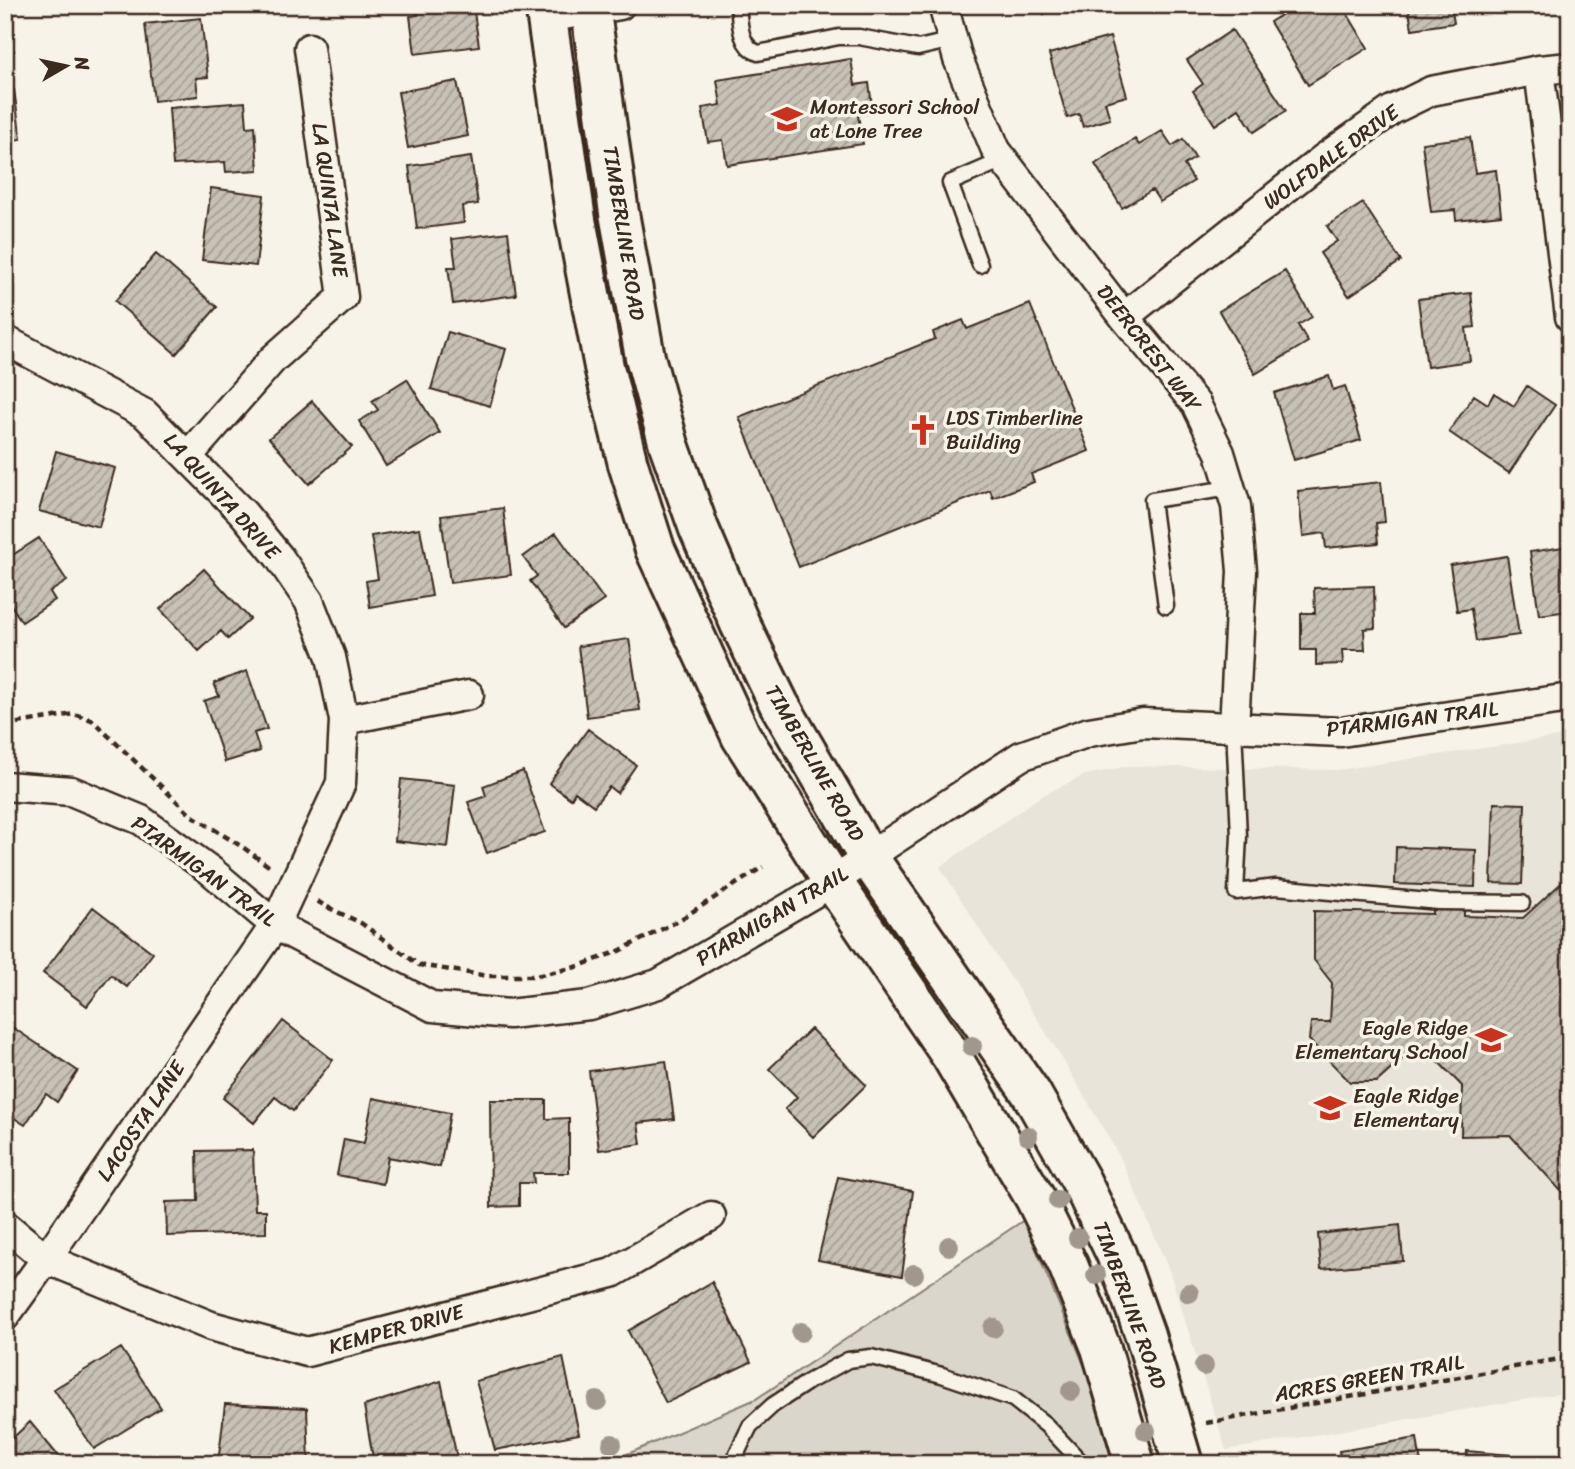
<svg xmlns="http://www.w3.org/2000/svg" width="1575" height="1469" font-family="Sriracha,sans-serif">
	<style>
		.built { fill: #e9e4d9 }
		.green { fill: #dbd6cb; stroke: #8b8074; stroke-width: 2 }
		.building { fill: url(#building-hatch); stroke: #3b2a1e; stroke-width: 2 }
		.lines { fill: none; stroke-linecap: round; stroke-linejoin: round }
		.lane-casing { stroke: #3b2a1e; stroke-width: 19 }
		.street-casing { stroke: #3b2a1e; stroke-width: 33 }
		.secondary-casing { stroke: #3b2a1e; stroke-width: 44 }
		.path { stroke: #3b2a1e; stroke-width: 4.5; stroke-dasharray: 7 5; stroke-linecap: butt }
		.lane { stroke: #f7f3e8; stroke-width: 14 }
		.street { stroke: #f7f3e8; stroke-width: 28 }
		.secondary { stroke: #f7f3e8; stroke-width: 38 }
		.tree { fill: #a1978c }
		.labels { text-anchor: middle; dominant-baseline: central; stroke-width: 7; stroke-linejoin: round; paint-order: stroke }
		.poi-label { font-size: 21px; fill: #3b2a1e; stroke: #f7f3e8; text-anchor: start }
		.street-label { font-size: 21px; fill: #3b2a1e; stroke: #f7f3e8 }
	</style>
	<defs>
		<pattern id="building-hatch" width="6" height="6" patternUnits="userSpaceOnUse" patternTransform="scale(1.75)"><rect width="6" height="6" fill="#c8c1b6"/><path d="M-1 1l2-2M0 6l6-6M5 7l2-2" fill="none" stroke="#a49d93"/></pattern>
	</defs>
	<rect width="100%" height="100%" fill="#f7f3e8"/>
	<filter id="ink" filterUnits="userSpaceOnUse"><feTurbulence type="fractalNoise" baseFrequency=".0143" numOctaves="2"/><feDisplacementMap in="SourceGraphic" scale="14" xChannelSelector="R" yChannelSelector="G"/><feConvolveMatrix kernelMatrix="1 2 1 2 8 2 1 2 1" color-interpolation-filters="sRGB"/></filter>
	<g filter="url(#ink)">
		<path class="built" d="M1570,735V1392L1226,1450L1169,1270L1121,1159L1062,1058L940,867L1041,796L1085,775L1128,766L1337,770Z"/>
		<path class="green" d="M1024,1220L1087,1372L1113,1464H604L756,1399Z"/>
		<path class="building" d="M416,5H473L479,46L415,54L410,16L418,15Z
			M1038,5H1057L1044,14Z
			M1297,5H1342L1368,48L1308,85L1270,22Z
			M1408,5H1451L1454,23L1412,29Z
			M1518,5H1549L1519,11Z
			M201,18L208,77L196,78L198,96L154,101L145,24Z
			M1232,30L1286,111L1254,132L1239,109L1215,125L1193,91L1203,84L1187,60Z
			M1110,37L1127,96L1105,102L1110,119L1083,127L1079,114L1067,118L1049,54Z
			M5,38L14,51L5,57Z
			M851,59L855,85L869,83L873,113L858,115L863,144L727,165L723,140L708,142L702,108L721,105L717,80Z
			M457,81L468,136L408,148L398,92Z
			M14,90L21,139L5,141V92Z
			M245,102L247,127L255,126L258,170L226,172L225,162L173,165L169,108Z
			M1162,131L1172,146L1183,139L1195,158L1184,165L1194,181L1160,202L1152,190L1122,208L1095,164L1135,139L1139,145Z
			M1470,137L1475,173L1496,170L1501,215L1456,220L1455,210L1431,212L1422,143Z
			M471,157L478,204L462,206L464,223L417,229L409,166Z
			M211,188L264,195L256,266L202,260Z
			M1363,203L1401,261L1349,296L1320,253L1337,241L1327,226Z
			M508,232L516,295L453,304L448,267H456L452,239Z
			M156,254L217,307L176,354L115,301Z
			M1285,271L1312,317L1298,325L1308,342L1255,374L1219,311Z
			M1471,293L1475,327L1466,328L1470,361L1427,367L1418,299Z
			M1030,304L1089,451L1031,474L1034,482L993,498L990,490L799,567L739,417L935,339L933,332L963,320L967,329Z
			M448,332L506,349L490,406L431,389Z
			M1329,376L1333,390L1345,386L1361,440L1294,460L1274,393Z
			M407,379L440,433L386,466L359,421L378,410L372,401Z
			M1527,386L1555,405L1509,473L1449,432L1474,395L1488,404L1494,393L1514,406Z
			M312,401L352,447L309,484L269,438Z
			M56,451L115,468L99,527L39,511Z
			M1381,482L1385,522L1376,523L1378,543L1326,548L1324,533L1303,536L1298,491Z
			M503,508L511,575L450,583L441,516Z
			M420,528L432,596L370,607L366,581L378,579L371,536Z
			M556,533L604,600L564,628L530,581L537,576L523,557Z
			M39,538L67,581L50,592L55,600L22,622L5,596V560Z
			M1570,546V622L1568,611L1539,615L1530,552Z
			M1507,556L1519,635L1476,641L1471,609L1457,611L1450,565Z
			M204,569L250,619L228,639L221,631L199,651L160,609Z
			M1374,586L1375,628L1364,629L1365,650H1342L1343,664L1316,665V650H1301V613H1315L1314,588Z
			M629,639L640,710L587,717L578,646Z
			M247,671L267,729L254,733L260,751L225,762L204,701L219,696L214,683Z
			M588,729L636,765L617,793L609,787L594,806L575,792L571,799L549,783Z
			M523,771L545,832L487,853L468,802L486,796L483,786Z
			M401,779L455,785L448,847L395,841Z
			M1494,803L1525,804L1522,884L1491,883Z
			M1396,847L1476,850L1475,887L1395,884Z
			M1570,875V1201L1510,1135L1461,1136L1462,1086L1420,1043L1377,1082H1350L1309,1040L1311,1022H1330L1332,983L1314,960V911L1433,914V908L1464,909V916L1523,918Z
			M93,907L153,953L127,987L111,975L87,1006L43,973Z
			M283,1021L333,1060L293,1111L275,1097L254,1123L223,1098Z
			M12,1027L78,1071L57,1102L46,1094L25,1125L5,1112V1036Z
			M811,1029L866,1085L813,1137L785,1109L797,1097L769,1069Z
			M666,1061L674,1119L638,1123L641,1144L599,1150L589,1071Z
			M373,1098L450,1113L440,1167L388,1157L383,1184L337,1175L344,1139L364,1143Z
			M490,1100H546V1119L569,1118V1173H533L534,1183H519V1206L491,1207Z
			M253,1150L255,1210H266V1233L167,1236L166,1202L198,1201L197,1151Z
			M838,1177L913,1191L902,1276L818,1260Z
			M1400,1225L1403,1261L1321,1269L1318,1234Z
			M712,1282L751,1362L666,1403L628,1331Z
			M121,1348L161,1408L94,1449L54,1389Z
			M563,1357L579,1434L495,1450L476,1381Z
			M441,1381L457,1458L431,1464H374L364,1406Z
			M225,1404L307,1408L309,1464H218Z
			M30,1422L65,1464H5V1445Z
			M1417,1438L1421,1464H1341L1339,1451Z
			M1467,1451L1543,1458V1464H1466Z"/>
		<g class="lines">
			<defs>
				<path id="lane" d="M738,5C740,22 739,46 758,53L839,37H859L918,48L953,40
					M980,265L950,183L1003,160
					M1166,606L1152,500L1230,488
					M1234,728L1239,836L1236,892L1276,887L1439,902L1522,903
					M735,1464L737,1453L750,1426L773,1405L808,1382L848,1360L871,1357L942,1375L1013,1399L1046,1425L1083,1464"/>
				<path id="street" d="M943,5L958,59L996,150L1124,317L1196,404L1220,453L1236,506L1242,571L1234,728
					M547,18L620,5
					M1539,70L1570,317
					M1124,317L1323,159L1392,110L1431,91L1539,70L1570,67
					M5,340L145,414L243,513L279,557L309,601L331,657L344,720L341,783L275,925L46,1259L5,1316
					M188,456L273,359L343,297L309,48
					M344,720L469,695
					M5,786L71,791L141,820L211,871L275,925L433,1007L509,1014L589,1005L658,984L833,882L868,857L1021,756L1089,732L1143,723L1341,732L1570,698
					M5,1225L46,1259L211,1326L307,1352L612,1273L711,1216"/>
				<path id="secondary" d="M545,5L576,220L604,367L628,464L655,549L741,736L833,882L952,1057L1035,1198L1068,1265L1101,1348L1135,1464
					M590,5L619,213L645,357L669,445L699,529L740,624L779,704L868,857L1031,1093L1081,1181L1116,1254L1145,1335L1183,1464"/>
			</defs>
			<use href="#lane" class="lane-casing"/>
			<use href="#street" class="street-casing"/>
			<use href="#secondary" class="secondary-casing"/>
			<path class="path" d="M5,725L74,714L92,720L191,815L244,848L270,867
				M317,901L325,906L361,923L419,965L488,976H536L576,967L619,951L676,922L763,867
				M1206,1423L1570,1357"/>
			<use href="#lane" class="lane"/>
			<use href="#street" class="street"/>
			<use href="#secondary" class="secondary"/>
		</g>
		<g class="tree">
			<circle cx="972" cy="1046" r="10"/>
			<circle cx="1028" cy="1136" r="10"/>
			<circle cx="1058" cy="1200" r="10"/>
			<circle cx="1078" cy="1238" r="10"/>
			<circle cx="949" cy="1246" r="10"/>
			<circle cx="914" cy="1274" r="10"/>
			<circle cx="1096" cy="1275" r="10"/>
			<circle cx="1189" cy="1293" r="10"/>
			<circle cx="993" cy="1328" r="10"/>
			<circle cx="801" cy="1332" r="10"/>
			<circle cx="1204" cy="1366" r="10"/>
			<circle cx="1071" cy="1391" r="10"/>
			<circle cx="597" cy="1401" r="10"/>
			<circle cx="1146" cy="1431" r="10"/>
			<circle cx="612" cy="1444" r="10"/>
		</g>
	</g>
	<defs>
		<symbol id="school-bare" viewBox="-9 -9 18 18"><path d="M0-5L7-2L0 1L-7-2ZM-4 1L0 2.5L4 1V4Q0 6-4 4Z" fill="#c8321e" stroke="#f7f3e8" stroke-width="2.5" paint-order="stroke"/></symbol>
		<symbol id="church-bare" viewBox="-9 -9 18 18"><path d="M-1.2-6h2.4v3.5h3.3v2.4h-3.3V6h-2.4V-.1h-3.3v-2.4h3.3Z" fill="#c8321e" stroke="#f7f3e8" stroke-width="2.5" paint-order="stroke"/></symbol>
	</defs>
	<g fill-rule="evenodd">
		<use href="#school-bare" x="765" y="97" width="44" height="44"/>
		<use href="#church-bare" x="901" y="408" width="44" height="44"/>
		<use href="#school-bare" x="1469" y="1018" width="44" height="44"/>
		<use href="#school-bare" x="1308" y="1086" width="44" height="44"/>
	</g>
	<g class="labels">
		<g class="poi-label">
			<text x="810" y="107">Montessori School<tspan x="810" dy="24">at Lone Tree</tspan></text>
			<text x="946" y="418">LDS Timberline<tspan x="946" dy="24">Building</tspan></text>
			<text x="1468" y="1028" text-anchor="end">Eagle Ridge<tspan x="1468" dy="24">Elementary School</tspan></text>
			<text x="1353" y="1096">Eagle Ridge<tspan x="1353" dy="24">Elementary</tspan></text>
		</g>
		<g class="street-label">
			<text transform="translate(1331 157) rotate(-36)">WOLFDALE DRIVE</text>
			<text transform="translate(330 200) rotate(82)">LA QUINTA LANE</text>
			<text transform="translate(624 233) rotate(81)">TIMBERLINE ROAD</text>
			<text transform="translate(1149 348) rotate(52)">DEERCREST WAY</text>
			<text transform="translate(222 496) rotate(48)">LA QUINTA DRIVE</text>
			<text transform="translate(1412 719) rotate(-7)">PTARMIGAN TRAIL</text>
			<text transform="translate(815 763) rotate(60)">TIMBERLINE ROAD</text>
			<text transform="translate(204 871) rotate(36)">PTARMIGAN TRAIL</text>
			<text transform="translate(772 916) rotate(-31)">PTARMIGAN TRAIL</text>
			<text transform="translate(141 1121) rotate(-56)">LACOSTA LANE</text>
			<text transform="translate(1130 1305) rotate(70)">TIMBERLINE ROAD</text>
			<text transform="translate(396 1329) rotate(-15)">KEMPER DRIVE</text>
			<text transform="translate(1369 1378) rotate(-10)">ACRES GREEN TRAIL</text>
		</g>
	</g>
	<rect width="1575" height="1469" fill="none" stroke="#f7f3e8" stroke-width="28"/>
	<rect x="14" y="14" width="1547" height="1441" fill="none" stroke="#3b2a1e" stroke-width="2.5" filter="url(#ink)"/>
	<g transform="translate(66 66) rotate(81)" stroke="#f7f3e8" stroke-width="5" paint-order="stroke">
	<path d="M0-5L12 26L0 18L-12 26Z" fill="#3b2a1e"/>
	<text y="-10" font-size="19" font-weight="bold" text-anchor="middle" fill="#3b2a1e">N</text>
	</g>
</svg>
